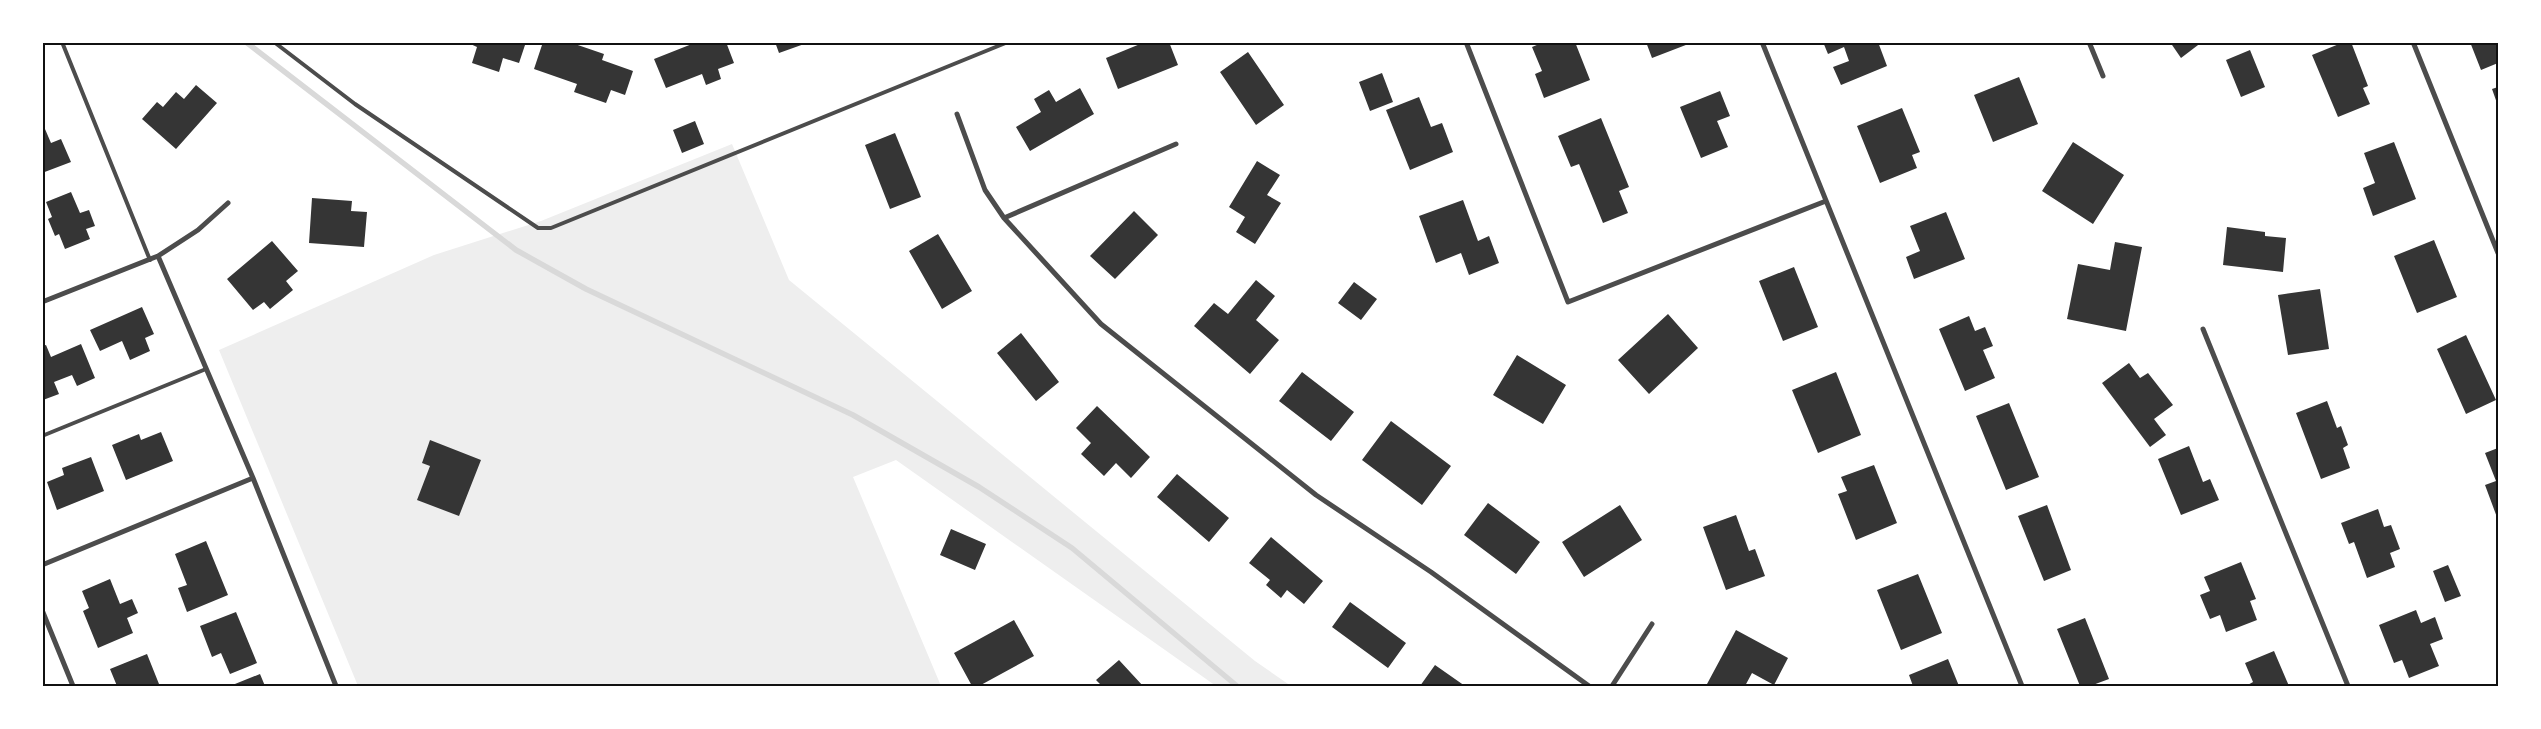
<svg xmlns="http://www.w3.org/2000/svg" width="2541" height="729" font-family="'Sofia Sans Condensed',sans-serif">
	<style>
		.green { fill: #eee }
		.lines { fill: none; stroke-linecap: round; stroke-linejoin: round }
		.stream { stroke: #d9d9d9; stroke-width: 5.5 }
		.building { fill: #353535 }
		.service { stroke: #4c4c4c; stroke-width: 4 }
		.minor { stroke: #4c4c4c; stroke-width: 5 }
		.neatline { fill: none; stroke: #111; stroke-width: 2 }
	</style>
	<rect width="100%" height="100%" fill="#fff"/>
	<path class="green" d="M732,144L789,280L1255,661L1291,686H1216L896,460L853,477L941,686H358L219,350L434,255L541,221Z"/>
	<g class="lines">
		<path class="stream" d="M246,42L516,250L586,289L853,415L979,487L1072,548L1237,686"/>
	</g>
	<path class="building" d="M466,42H526L519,63L503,58L499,72L472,63L477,47Z
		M543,42H569L604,54L602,60L633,71L625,95L611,90L606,103L574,92L577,84L534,69Z
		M697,42H726L734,63L718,69L721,79L706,85L702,74L666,88L654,59Z
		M775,42H807V43L779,53Z
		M1145,42H1169L1178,65L1118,89L1106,58Z
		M1544,42H1575L1590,80L1544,98L1535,74L1542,71L1532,47Z
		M1646,42H1691V43L1652,58Z
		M1823,42H1878L1887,66L1841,85L1833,67L1849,61L1844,47L1828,54Z
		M2170,42H2202L2181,58Z
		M2344,42H2351L2368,86L2363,88L2370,104L2338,117L2312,55Z
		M2470,42H2498V63L2481,70Z
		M2250,50L2265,87L2241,97L2226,60Z
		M1248,52L1284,105L1256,125L1220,72Z
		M1382,73L1393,102L1370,111L1359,82Z
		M2019,77L2038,124L1993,142L1974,95Z
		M196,85L217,103L176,149L142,119L157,102L163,107L176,92L184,99Z
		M2498,87V106L2492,89Z
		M1080,88L1094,114L1030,151L1016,127L1041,112L1034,99L1049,90L1056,102Z
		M1720,91L1730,116L1717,121L1728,147L1701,158L1680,107Z
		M1419,97L1431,127L1442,123L1453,152L1410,170L1386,110Z
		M1902,108L1920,152L1912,155L1917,168L1880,183L1857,126Z
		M1601,118L1629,187L1619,191L1628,213L1603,223L1579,164L1571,167L1558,136Z
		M695,121L704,144L682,153L673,130Z
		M42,122L51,143L61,139L71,162L42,173Z
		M895,133L921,197L890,209L865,145Z
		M2073,142L2124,175L2093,224L2042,191Z
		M2394,142L2416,199L2373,216L2363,188L2375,183L2364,153Z
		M1257,161L1280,175L1267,195L1281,203L1255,244L1236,232L1245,217L1229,207Z
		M71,192L80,213L89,210L95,226L86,229L90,239L65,249L59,234L55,236L48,219L52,217L46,202Z
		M312,198L352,201L351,211L367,212L364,247L309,243Z
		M1463,200L1478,241L1489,236L1499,263L1469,275L1461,253L1436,263L1419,216Z
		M1134,211L1158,235L1115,279L1090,256Z
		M1946,212L1965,259L1914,279L1906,257L1920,251L1910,226Z
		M2227,227L2265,232V236L2286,238L2283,272L2223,265Z
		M938,234L972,291L942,309L909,251Z
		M2434,240L2457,297L2417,313L2394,256Z
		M272,241L298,271L286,281L293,290L270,309L264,302L253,310L227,279Z
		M2115,242L2142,247L2126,331L2067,319L2078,264L2110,270Z
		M1794,267L1818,327L1783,341L1759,281Z
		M1256,280L1275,296L1256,320L1279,340L1250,374L1194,326L1214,303L1228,314Z
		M1354,282L1377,299L1361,320L1338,303Z
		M2320,289L2329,349L2288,355L2278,295Z
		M142,307L154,334L145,338L150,351L130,360L122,341L100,351L90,330Z
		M1668,314L1698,348L1649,394L1618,360Z
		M1969,316L1975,331L1985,327L1993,346L1983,350L1995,378L1965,391L1939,329Z
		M1021,333L1059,382L1036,401L997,353Z
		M2466,335L2496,400L2466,414L2437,349Z
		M81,344L95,378L77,386L72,375L54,382L59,394L43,400L42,346L46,345L51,357Z
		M1517,355L1566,385L1543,424L1493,395Z
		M2129,363L2140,378L2148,373L2173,405L2154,419L2166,435L2150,447L2102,383Z
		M1302,372L1354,412L1331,441L1279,401Z
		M1836,372L1861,435L1818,453L1792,390Z
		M2327,401L2337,428L2341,426L2348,445L2343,448L2350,468L2321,479L2296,413Z
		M2009,403L2039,477L2006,490L1976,416Z
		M1097,406L1150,457L1131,478L1116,463L1104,476L1081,454L1091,443L1076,428Z
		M1391,421L1451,466L1422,505L1362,460Z
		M161,432L173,461L126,480L112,445L139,434L141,440Z
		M430,440L481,460L459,516L417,500L430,466L422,463Z
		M2189,446L2203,482L2210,479L2219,500L2181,515L2158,459Z
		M2498,448V520L2485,485L2496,481L2485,453Z
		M91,457L104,491L57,510L47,482L64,475L62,468Z
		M1874,465L1897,523L1856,540L1838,494L1847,491L1841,477Z
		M1177,474L1229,518L1209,542L1157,497Z
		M1488,503L1540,542L1516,574L1464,535Z
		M1620,505L1642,540L1584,577L1562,542Z
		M2047,505L2071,570L2044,581L2018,516Z
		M2378,509L2384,527L2391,525L2400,549L2390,553L2395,567L2367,578L2354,542L2349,544L2341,523Z
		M1736,515L1749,551L1755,549L1765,576L1726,590L1703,527Z
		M951,529L986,544L975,570L940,555Z
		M1271,537L1323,581L1304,604L1287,590L1281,598L1266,585L1270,580L1249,563Z
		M206,541L228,595L187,612L178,588L187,585L175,554Z
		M2241,562L2256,599L2250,601L2257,620L2226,632L2220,615L2210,619L2200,595L2210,591L2204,577Z
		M2448,565L2461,596L2445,602L2433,571Z
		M1918,574L1942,633L1901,650L1877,590Z
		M110,579L120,604L132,599L138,613L127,618L133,633L98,648L83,611L89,608L82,591Z
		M1350,602L1406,643L1388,668L1332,627Z
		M2416,610L2421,623L2435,617L2443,639L2430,644L2439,666L2409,678L2402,660L2394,663L2379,625Z
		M236,612L257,663L230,674L221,653L212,657L200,626Z
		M2085,618L2109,679L2090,686H2080L2057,629Z
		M1014,620L1034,656L979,686H972L954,653Z
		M1736,630L1788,658L1774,685L1752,673L1745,686H1711L1707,684Z
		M2274,651L2289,686H2246L2253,682L2245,663Z
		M147,654L159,684L153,686H117L110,669Z
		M1948,659L1959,686H1913L1909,675Z
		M1119,660L1143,686H1102L1096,680Z
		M1435,665L1465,686H1420Z
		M260,674L265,686H230Z"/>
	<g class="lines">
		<path class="service" d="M62,42L150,260
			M274,42L355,104L538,228H551L1008,42
			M42,436L206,369"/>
		<path class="minor" d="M1466,42L1568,302L1826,201
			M1762,42L2022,686
			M2089,42L2103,76
			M2413,42L2498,253
			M957,114L985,190L1004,218L1101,324L1316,495L1431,572L1589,686
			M1004,218L1176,144
			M158,256L253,478L336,686
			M42,302L158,256L198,230L228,203
			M2203,329L2348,686
			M42,565L253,478
			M42,610L73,686
			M1612,686L1652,624"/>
	</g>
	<rect width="2541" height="729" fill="none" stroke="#ffffff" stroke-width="88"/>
	<rect x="44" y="44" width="2453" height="641" class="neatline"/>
</svg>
